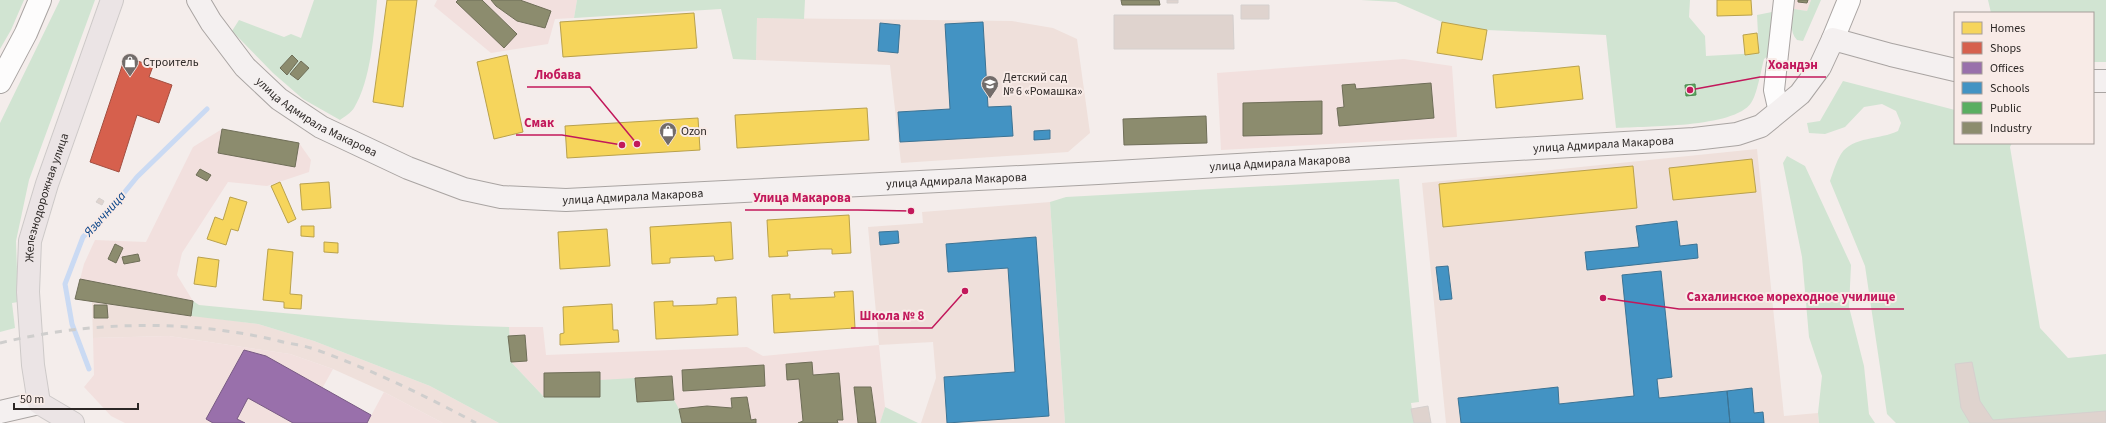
<svg xmlns="http://www.w3.org/2000/svg" width="2106" height="423" font-family="'Source Sans 3',sans-serif">
	<style>
		.built { fill: #efe0db }
		.industrial { fill: #f2e0de }
		.green { fill: #d1e4d2 }
		.homes { fill: #f6d55c; stroke: #b9a14c }
		.shops { fill: #d6604d; stroke: #a34f41 }
		.offices { fill: #9970ab; stroke: #785a83 }
		.schools { fill: #4393c3; stroke: #3c7394 }
		.public { fill: #5aae61; stroke: #4c864f }
		.industry { fill: #8c8c6e; stroke: #6f6e58 }
		.lines { fill: none; stroke-linecap: round; stroke-linejoin: round }
		.stream { stroke: #cadaf3; stroke-width: 5 }
		.building { fill: #dfd3ce; stroke: #d5d0ce }
		.minor-casing { stroke: #a9a4a2; stroke-width: 22 }
		.tertiary-casing { stroke: #a9a4a2; stroke-width: 24 }
		.secondary-casing { stroke: #a9a4a2; stroke-width: 24 }
		.primary-casing { stroke: #cdc9c8; stroke-width: 24 }
		.minor { stroke: #fdfcfc; stroke-width: 20 }
		.tertiary { stroke: #fdfcfc; stroke-width: 22 }
		.secondary { stroke: #f4f0f0; stroke-width: 22 }
		.primary { stroke: #ebe4e5; stroke-width: 22 }
		.rail { stroke: #cfcecd; stroke-width: 3; stroke-dasharray: 7 7; stroke-linecap: butt }
		.labels { text-anchor: middle; dominant-baseline: central; stroke-width: 4; stroke-linejoin: round; paint-order: stroke }
		.poi-label { font-size: 12px; fill: #2c2725; stroke: #f8ebe7; text-anchor: start }
		.street-label { font-size: 12px; fill: #2c2725; stroke: #f8ebe7 }
		.water-label { font-size: 13px; font-style: italic; fill: #084388; stroke: #f8ebe7 }
		.leader { fill: none; stroke: #c2185b; stroke-width: 1.5 }
		.callout-dot { fill: #c2185b; stroke: #f8ebe7; stroke-width: 1.5 }
		.callout-label { font-size: 13px; text-anchor: middle; font-weight: bold; fill: #c2185b; stroke: #f8ebe7; stroke-width: 4; stroke-linejoin: round; paint-order: stroke }
	</style>
	<rect width="100%" height="100%" fill="#f4edeb"/>
	<path class="built" d="M757,18L1012,21L1053,28L1077,39L1090,133L1068,152L901,163L890,65L756,60Z
		M1757,149L1784,416L1818,413L1819,423H1446L1422,183Z
		M1050,202L1065,423H921L936,378L933,342L879,345L868,227L923,223L922,212Z
		M92,302L258,324L314,341L430,386L499,423H443L384,392L333,369L290,354L169,336L93,338Z"/>
	<path class="industrial" d="M437,0H577L574,18L555,19L548,44L491,53L434,6Z
		M1795,0H1811L1807,11L1794,9Z
		M1404,59L1452,66L1457,137L1221,150L1217,73Z
		M222,129L299,143L311,160L309,172L267,186L228,182L182,253L177,275L193,301L191,316L75,299L84,264L95,240L146,242L193,147Z
		M509,327H543L546,355L747,347L763,356L879,345L885,407L880,423H682L679,409L637,402L635,378L600,397H544L511,362Z
		M169,336L290,354L333,369L303,423H125L111,416L84,387L94,375L93,338Z
		M384,392L443,423H367Z"/>
	<path class="green" d="M0,0H24L11,30L0,49Z
		M60,0H95L29,180L16,241L18,302L12,303L15,328L0,332V123Z
		M314,0H377C374,33 371,80 354,108C351,113 344,117 340,120L303,99L273,73L232,31L239,20L284,37L291,34L301,38Z
		M577,0H805L804,19L757,18L756,60L733,59L721,9L574,18Z
		M1361,0H1690L1689,17L1705,36L1706,56L1759,53L1757,15L1772,12L1768,56L1764,59C1761,70 1757,95 1751,103C1734,128 1646,126 1616,128L1606,35L1487,30L1442,22L1396,2Z
		M1811,0H1821L1803,41L1797,40C1789,31 1792,21 1794,9L1807,11Z
		M1988,0H2106V62H2093V13H1991Z
		M1843,81L1955,110V143H2012L2010,147L2040,328L2068,358L2106,354V423H1896L1887,414L1865,266L1830,181C1833,173 1836,162 1841,154C1853,136 1880,140 1898,131L1901,123L1896,111L1882,104L1864,107L1845,127L1825,134L1809,133L1807,123L1820,121Z
		M1787,156L1805,166L1851,265L1849,307L1864,366L1869,414L1875,423H1819L1818,413L1822,376L1809,337L1802,257L1783,163Z
		M1399,179L1419,402L1411,403L1414,423H1065L1050,202L1066,197Z
		M193,301L199,305C302,315 406,325 509,327L511,362L544,397H600V380L635,378L637,402L674,400L679,409L682,423H499L430,386L314,341L258,324L191,316Z
		M885,407L918,423H880Z"/>
	<path class="homes" d="M387,0H417L403,107L373,102Z
		M1717,0H1751L1752,15L1717,16Z
		M694,13L697,48L563,57L560,22Z
		M1442,22L1487,30L1482,60L1437,53Z
		M1757,33L1759,53L1745,55L1743,35Z
		M507,55L523,132L494,139L477,62Z
		M1579,66L1583,99L1496,108L1493,75Z
		M867,108L869,140L737,148L735,115Z
		M698,118L700,150L567,158L565,126Z
		M1752,159L1756,192L1673,200L1669,168Z
		M1633,166L1637,208L1443,227L1439,184Z
		M280,182L296,219L288,223L271,186Z
		M329,182L331,208L302,210L300,184Z
		M230,197L247,202L238,231L231,229L226,245L207,239L215,217L223,220Z
		M849,215L851,253L832,254V249H821L787,251L788,256L769,257L767,220Z
		M731,222L733,259L715,261L714,256L670,258V263L652,264L650,227Z
		M301,226H314V237L301,236Z
		M607,229L610,266L560,269L558,232Z
		M324,242L338,243V253L324,252Z
		M268,249L293,252L290,294L302,295L301,309L284,308V302L263,300Z
		M198,257L219,260L216,287L194,284Z
		M853,291L855,328L774,333L772,295L790,294V299L835,297L834,292Z
		M736,297L738,335L656,339L654,302L673,301V306L704,305L717,304V298Z
		M612,304L613,330H618L619,342L560,345V334L564,333L563,307Z"/>
	<path class="shops" d="M125,57L153,66L149,77L172,85L159,123L137,115L119,172L90,162Z"/>
	<path class="offices" d="M244,350L266,356L371,415L367,423H293L248,398L237,419L245,423H213L206,419Z"/>
	<path class="schools" d="M983,22L988,107L1011,106L1013,136L900,142L898,112L950,109L945,24Z
		M880,23L900,25L898,53L878,51Z
		M1050,130V139L1034,140V131Z
		M1677,221L1680,246L1697,244L1698,258L1587,270L1585,252L1639,247L1636,226Z
		M898,231L899,243L880,245L879,232Z
		M1036,237L1049,416L947,423L944,377L1015,372L1008,268L948,272L946,244Z
		M1448,266L1452,299L1440,300L1436,267Z
		M1661,271L1672,377L1657,379L1659,398L1727,391L1730,423H1461L1458,398L1558,387L1559,404L1634,396L1622,275Z
		M1752,388L1754,413L1763,412L1764,423H1730L1727,391Z"/>
	<path class="public" d="M1695,84L1696,95L1686,96L1685,85Z"/>
	<path class="industry" d="M458,0H482L517,34L504,48L456,2Z
		M491,0H520L551,11L545,28L517,21L496,6Z
		M1121,0H1159L1160,5H1122Z
		M1798,0H1808L1807,3L1798,2Z
		M292,55L298,61L287,75L280,68Z
		M301,61L309,68L298,80L290,74Z
		M1431,83L1434,118L1339,126L1337,108L1344,107L1342,85L1355,84L1356,89Z
		M1322,101V134L1243,136V103Z
		M1206,116L1207,143L1124,145L1123,119Z
		M222,129L299,143L295,167L218,153Z
		M200,169L211,175L207,181L196,175Z
		M115,244L123,248L116,263L108,259Z
		M138,254L140,261L124,264L122,257Z
		M80,279L193,301L191,316L75,299Z
		M94,305H107L108,318H94Z
		M525,335L527,361L511,362L508,336Z
		M812,362L813,375L839,373L843,420H837L838,423H798L803,421L799,379L787,380L786,364Z
		M764,365L765,386L683,391L682,370Z
		M600,372V397H544V373Z
		M672,376L674,400L637,402L635,378Z
		M854,387H871L876,423H858Z
		M747,397L751,420L756,419V423H682L679,409L707,406L732,408L731,398Z"/>
	<g class="lines">
		<path class="stream" d="M89,369L72,324L65,284L83,237L110,210L137,177L207,109"/>
	</g>
	<path class="building" d="M1167,0H1178V3H1167Z
		M1241,5H1269V19H1241Z
		M1114,15H1233L1234,49H1114Z
		M99,198L104,201L102,205L96,202Z
		M1972,362L1980,401L1993,420L2106,411V423H1970L1961,408L1955,364Z
		M1428,406L1431,423H1414L1411,409Z"/>
	<g class="lines">
		<defs>
			<path id="minor" d="M1779,112L1774,90L1784,0"/>
			<path id="tertiary" d="M1833,39L1849,0
				M0,82L26,33L40,0"/>
			<g id="secondary">
				<path id="s1" d="M198,0L211,22L245,67L279,99L321,127L408,168L464,189L501,197L566,200L1098,173L1694,139L1737,134L1761,126L1800,94L1820,67L1833,39L1891,55L1955,70"/>
				<path d="M2093,81H2106"/>
				<path d="M0,412L39,403"/>
			</g>
			<g id="primary">
				<path id="s2" d="M73,423L39,403L33,365L28,292L30,241L47,184L112,0"/>
			</g>
		</defs>
		<use href="#minor" class="minor-casing"/>
		<use href="#tertiary" class="tertiary-casing"/>
		<use href="#secondary" class="secondary-casing"/>
		<use href="#primary" class="primary-casing"/>
		<use href="#minor" class="minor"/>
		<use href="#tertiary" class="tertiary"/>
		<use href="#secondary" class="secondary"/>
		<use href="#primary" class="primary"/>
		<path class="rail" d="M0,343C90,321 189,319 279,341C290,344 303,345 314,349C370,369 424,395 476,423"/>
	</g>
	<defs>
		<symbol id="shop-pin" viewBox="-11 -11 22 30"><path d="M0 17L-7.5 6A9.5 9.5 0 1 1 7.5 6Z" fill="#726c6a" stroke="#f8ebe7"/><path d="M-5-2.5h2.3a2.7 3.5 0 0 1 5.4 0H5L5.5 6h-11ZM-1.5-2.5h3a1.5 2.3 0 0 0-3 0Z" fill="#fff"/></symbol>
		<symbol id="school-pin" viewBox="-11 -11 22 30"><path d="M0 17L-7.5 6A9.5 9.5 0 1 1 7.5 6Z" fill="#726c6a" stroke="#f8ebe7"/><path d="M0-5L7-2L0 1L-7-2ZM-4 1L0 2.5L4 1V4Q0 6-4 4Z" fill="#fff"/></symbol>
	</defs>
	<g fill-rule="evenodd">
		<use href="#shop-pin" x="120" y="52" width="20" height="27"/>
		<use href="#school-pin" x="980" y="74" width="20" height="27"/>
		<use href="#shop-pin" x="658" y="121" width="20" height="27"/>
	</g>
	<g class="labels">
		<g class="poi-label">
			<text x="143" y="62">Строитель</text>
			<text x="1003" y="77">Детский сад<tspan x="1003" dy="14">№ 6 «Ромашка»</tspan></text>
			<text x="681" y="131">Ozon</text>
		</g>
		<g class="street-label">
			<text stroke="none"><textPath href="#s1" startOffset="170">улица Адмирала Макарова</textPath></text>
			<text stroke="none"><textPath href="#s1" startOffset="1477">улица Адмирала Макарова</textPath></text>
			<text stroke="none"><textPath href="#s1" startOffset="1153">улица Адмирала Макарова</textPath></text>
			<text stroke="none"><textPath href="#s1" startOffset="829">улица Адмирала Макарова</textPath></text>
			<text stroke="none"><textPath href="#s1" startOffset="505">улица Адмирала Макарова</textPath></text>
			<text stroke="none"><textPath href="#s2" startOffset="248">Железнодорожная улица</textPath></text>
		</g>
		<g class="water-label">
			<text transform="translate(105 214) rotate(-48)">Язычница</text>
		</g>
	</g>
	<path class="leader" d="M1690 90L1760 77H1826M637 144L590 87H527M622 145L562 135H516M911 211L858 210H745M1603 298L1679 309H1904M965 291L932 328H851"/>
	<g class="callout-dot">
		<circle cx="1690" cy="90" r="4"/>
		<circle cx="637" cy="144" r="4"/>
		<circle cx="622" cy="145" r="4"/>
		<circle cx="911" cy="211" r="4"/>
		<circle cx="1603" cy="298" r="4"/>
		<circle cx="965" cy="291" r="4"/>
	</g>
	<g class="callout-label">
		<text x="1793" y="69">Хоандэн</text>
		<text x="558" y="79">Любава</text>
		<text x="539" y="127">Смак</text>
		<text x="802" y="202">Улица Макарова</text>
		<text x="1791" y="301">Сахалинское мореходное училище</text>
		<text x="892" y="320">Школа № 8</text>
	</g>
	<rect x="1954" y="12" width="140" height="132" fill="#f8ebe7" stroke="#a69d99"/>
	<rect x="1962" y="22" width="20" height="12" fill="#f6d55c" stroke="#a69d99"/>
	<text x="1990" y="32" font-size="12" fill="#2c2725">Homes</text>
	<rect x="1962" y="42" width="20" height="12" fill="#d6604d" stroke="#a69d99"/>
	<text x="1990" y="52" font-size="12" fill="#2c2725">Shops</text>
	<rect x="1962" y="62" width="20" height="12" fill="#9970ab" stroke="#a69d99"/>
	<text x="1990" y="72" font-size="12" fill="#2c2725">Offices</text>
	<rect x="1962" y="82" width="20" height="12" fill="#4393c3" stroke="#a69d99"/>
	<text x="1990" y="92" font-size="12" fill="#2c2725">Schools</text>
	<rect x="1962" y="102" width="20" height="12" fill="#5aae61" stroke="#a69d99"/>
	<text x="1990" y="112" font-size="12" fill="#2c2725">Public</text>
	<rect x="1962" y="122" width="20" height="12" fill="#8c8c6e" stroke="#a69d99"/>
	<text x="1990" y="132" font-size="12" fill="#2c2725">Industry</text>
	<path d="M14 403v6h124v-6" fill="none" stroke="#2c2725" stroke-width="2"/>
	<text x="20" y="403" font-size="12" fill="#2c2725" stroke="#f8ebe7" stroke-width="3" paint-order="stroke">50 m</text>
</svg>
